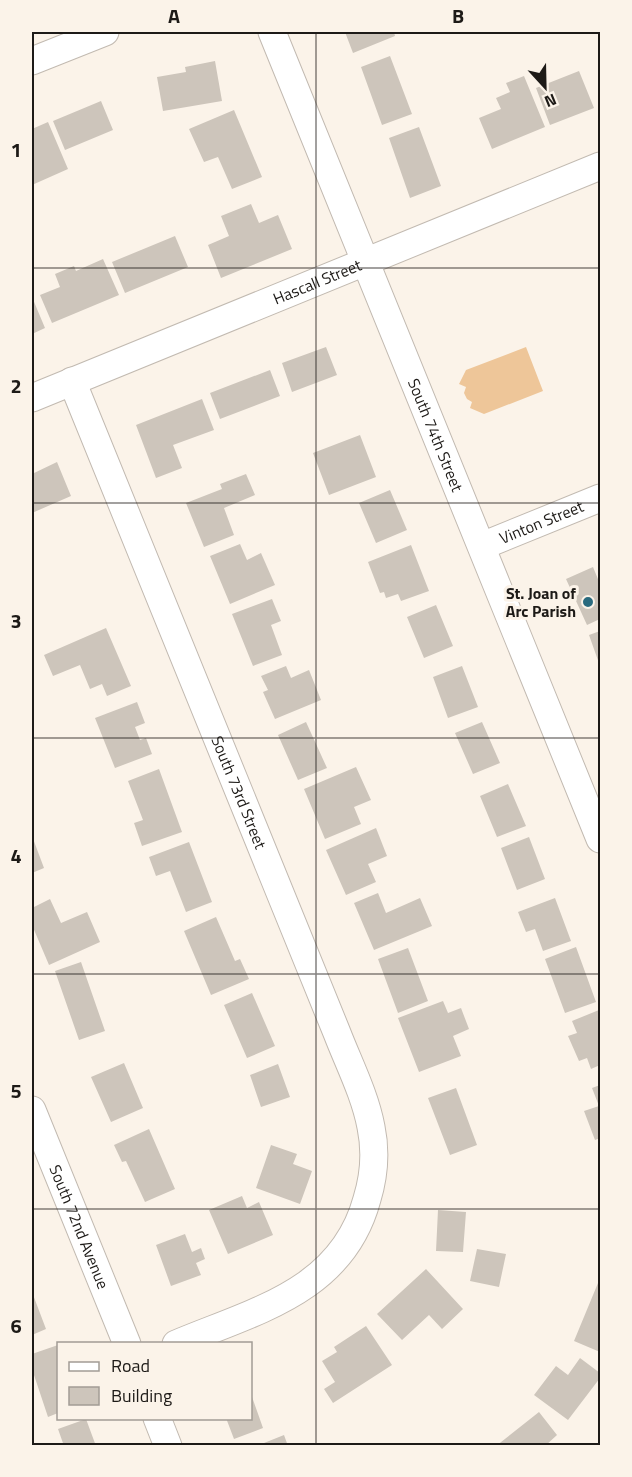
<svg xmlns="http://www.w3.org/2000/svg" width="632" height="1477" font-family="'Titillium Web',sans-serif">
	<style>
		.green { fill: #eec699 }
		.building { fill: #cdc5bb }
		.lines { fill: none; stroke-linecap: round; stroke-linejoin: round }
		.street-casing { stroke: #c2bab1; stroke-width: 29 }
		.street { stroke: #fff; stroke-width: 27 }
		.grid { fill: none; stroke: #1d1a17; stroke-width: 1.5; stroke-opacity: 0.55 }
		.poi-dot { fill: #296a7e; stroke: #fbf3e9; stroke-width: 2 }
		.labels { text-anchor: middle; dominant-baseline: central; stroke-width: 6; stroke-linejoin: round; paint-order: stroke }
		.street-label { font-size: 16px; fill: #1d1a17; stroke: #fbf3e9 }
		.poi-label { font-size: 16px; font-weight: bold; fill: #1d1a17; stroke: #fbf3e9; text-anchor: end }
		.neatline { fill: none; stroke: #1d1a17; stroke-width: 2 }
		.grid-label { font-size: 20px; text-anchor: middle; font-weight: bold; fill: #1d1a17 }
	</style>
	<rect width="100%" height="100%" fill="#fbf3e9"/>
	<path class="green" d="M526,347L543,391L484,414L470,408L472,402L467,399L464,393L466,387L459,384L466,370Z"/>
	<path class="building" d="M345,32H394L395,36L353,53Z
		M390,56L412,114L382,125L361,67Z
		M215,61L222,101L163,111L157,77L186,72L185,67Z
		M579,71L594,108L550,125L536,88Z
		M524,76L545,127L492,149L479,118L501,109L496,98L510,92L506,83Z
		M101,101L113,130L65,150L53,121Z
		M234,110L262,177L232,189L218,157L204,162L189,129Z
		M48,122L68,169L32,185V129Z
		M419,127L441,186L410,198L389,138Z
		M251,204L259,223L278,215L292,249L221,278L208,245L229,236L221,216Z
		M175,236L188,267L125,293L112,262Z
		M103,259L119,295L52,323L40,295L60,287L55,274L74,266L76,271Z
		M32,297L45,328L32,334Z
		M326,347L337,375L292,392L282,363Z
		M270,370L280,396L220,419L210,393Z
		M202,399L214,430L173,445L182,468L156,478L136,425Z
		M360,435L376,477L329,495L313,453Z
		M57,462L71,496L32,513V474Z
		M246,474L255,495L224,508L234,535L204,547L186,503L222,489L220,484Z
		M390,490L407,530L376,543L359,503Z
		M240,544L247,560L261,553L275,585L230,604L210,556Z
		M411,545L429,591L401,601L398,594L386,598L384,592L380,593L368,562Z
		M593,567L600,584V619L587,625L566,579Z
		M272,599L281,621L271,625L282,655L253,666L232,614Z
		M436,605L453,646L424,658L407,617Z
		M106,628L131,686L107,696L102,684L90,689L80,665L53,676L44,655Z
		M600,631V666L589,635Z
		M286,666L291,678L309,670L321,700L275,719L263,692L268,690L261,676Z
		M462,666L478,707L448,718L433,677Z
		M137,702L145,723L135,727L140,740L146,738L152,754L115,768L95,718Z
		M306,722L327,768L298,780L278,735Z
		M482,722L500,763L473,774L455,733Z
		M356,767L371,800L354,807L361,824L325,839L304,789Z
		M159,769L182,832L142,846L134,823L143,820L128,781Z
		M508,784L526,826L497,837L480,796Z
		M376,828L387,856L368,864L376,882L346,895L326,850Z
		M32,836L44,868L32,873Z
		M529,837L545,879L517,890L501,848Z
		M189,842L212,902L186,912L170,871L156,876L149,857Z
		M378,893L386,913L420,898L432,926L374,950L354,903Z
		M555,898L571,941L543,951L535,929L526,932L518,912Z
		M50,899L61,923L87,912L100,942L49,965L32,925V908Z
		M216,917L235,961L240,959L249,979L211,995L184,931Z
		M576,947L596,1002L565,1013L545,959Z
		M408,948L428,1001L398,1013L378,959Z
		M81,962L105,1031L79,1040L55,971Z
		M252,993L275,1046L247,1058L224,1005Z
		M443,1001L448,1013L461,1008L469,1029L453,1036L461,1056L419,1072L398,1018Z
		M599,1010L600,1065L591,1069L587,1058L579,1061L568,1036L577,1033L572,1021Z
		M124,1063L143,1108L111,1122L91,1077Z
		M278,1064L290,1097L261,1107L250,1075Z
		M600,1085V1138L595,1140L584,1111L599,1106L592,1088Z
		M456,1088L477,1145L450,1155L428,1098Z
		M149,1129L175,1189L145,1202L126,1161L122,1162L114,1145Z
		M271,1145L297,1154L293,1164L312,1171L300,1204L256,1188Z
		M242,1196L247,1208L259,1202L273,1235L228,1254L209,1210Z
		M438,1210L466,1212L463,1252L436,1251Z
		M185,1234L192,1252L201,1248L205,1259L196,1263L201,1275L171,1286L156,1245Z
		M477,1249L506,1254L499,1287L470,1281Z
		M426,1269L463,1309L442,1329L429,1315L402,1340L377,1314Z
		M598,1283L600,1284V1352L574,1341Z
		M32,1292L46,1329L32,1335Z
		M366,1326L392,1365L333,1403L324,1389L335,1382L322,1361L337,1352L334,1347Z
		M58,1345V1413L48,1417L32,1369V1354Z
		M580,1358L600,1373V1378L568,1420L534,1395L556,1366L568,1375Z
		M251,1394L263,1428L234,1439L226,1418H250Z
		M539,1412L557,1435L545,1446H496Z
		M86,1419L96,1446H64L58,1429Z
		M284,1435L288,1446H259V1445Z"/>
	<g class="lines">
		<defs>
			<g id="street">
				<path id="s1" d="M272,32L600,839"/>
				<path d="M32,61L105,32"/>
				<path id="s2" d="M72,381L337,1033C349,1064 365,1095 371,1127C376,1151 374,1176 367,1199C342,1292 254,1311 176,1344"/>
				<path id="s3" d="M32,398L600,166"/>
				<path id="s4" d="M482,546L600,498"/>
				<path id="s5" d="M32,1110L127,1344"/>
				<path d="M157,1418L168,1446"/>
			</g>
		</defs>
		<use href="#street" class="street-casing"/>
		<use href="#street" class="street"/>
	</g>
	<path class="grid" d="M316,32V1446M32,268H600M32,503H600M32,738H600M32,974H600M32,1209H600"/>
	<circle class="poi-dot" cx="588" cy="602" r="6"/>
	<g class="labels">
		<g class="street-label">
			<text stroke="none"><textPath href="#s3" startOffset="308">Hascall Street</textPath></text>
			<text stroke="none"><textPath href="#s1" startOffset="435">South 74th Street</textPath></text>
			<text stroke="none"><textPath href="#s4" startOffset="64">Vinton Street</textPath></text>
			<text stroke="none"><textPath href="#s2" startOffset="444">South 73rd Street</textPath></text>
			<text stroke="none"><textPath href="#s5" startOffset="126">South 72nd Avenue</textPath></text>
		</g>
		<g class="poi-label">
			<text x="576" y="593">St. Joan of<tspan x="576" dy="18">Arc Parish</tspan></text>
		</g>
	</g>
	<rect width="632" height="1477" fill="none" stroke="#fbf3e9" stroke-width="66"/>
	<rect x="57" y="1342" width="195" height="78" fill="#fbf3e9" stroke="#a29c95" stroke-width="1.5"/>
	<rect x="69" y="1362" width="30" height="9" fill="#ffffff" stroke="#a29c95" stroke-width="1.5"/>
	<text x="111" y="1372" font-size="18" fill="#1d1a17">Road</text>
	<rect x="69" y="1387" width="30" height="18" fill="#cdc5bb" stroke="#a29c95" stroke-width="1.5"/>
	<text x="111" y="1402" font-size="18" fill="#1d1a17">Building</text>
	<g transform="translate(545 87) rotate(158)" stroke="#fbf3e9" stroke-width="4.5" paint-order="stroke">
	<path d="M0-4.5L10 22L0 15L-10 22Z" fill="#1d1a17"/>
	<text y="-9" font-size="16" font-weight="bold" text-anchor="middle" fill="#1d1a17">N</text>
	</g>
	<rect x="33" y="33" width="566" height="1411" class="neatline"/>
	<g class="grid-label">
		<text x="174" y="23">A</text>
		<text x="458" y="23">B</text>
		<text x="16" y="157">1</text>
		<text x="16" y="393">2</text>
		<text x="16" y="628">3</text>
		<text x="16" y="863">4</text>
		<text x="16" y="1098">5</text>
		<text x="16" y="1333">6</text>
	</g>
</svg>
